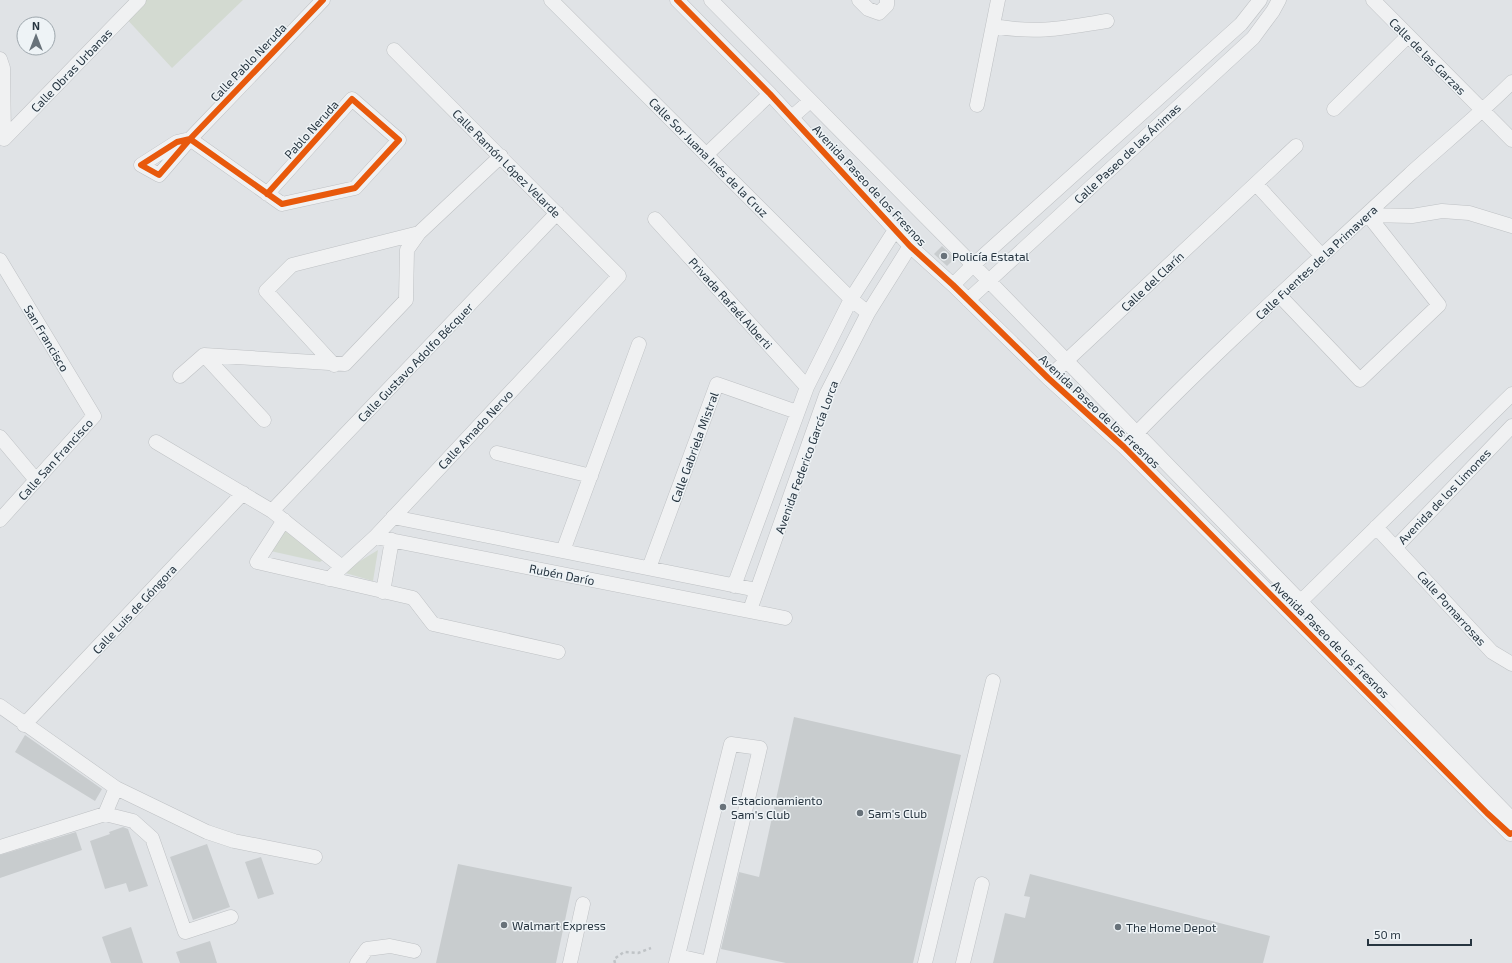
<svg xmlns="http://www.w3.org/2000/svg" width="1512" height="963" font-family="'Exo 2',sans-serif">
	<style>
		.green { fill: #d3dad1 }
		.building { fill: #c8ccce }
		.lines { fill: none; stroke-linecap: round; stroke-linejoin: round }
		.minor-casing { stroke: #bec1c4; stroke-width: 15 }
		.path { stroke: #bfc3c6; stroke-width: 2.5; stroke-dasharray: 3 3; stroke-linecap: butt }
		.minor { stroke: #f0f1f2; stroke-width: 14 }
		.cycleway-casing { stroke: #eef3f6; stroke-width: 8 }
		.cycleway { stroke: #e8590c; stroke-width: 6 }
		.poi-dot { fill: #68727a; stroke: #eef3f6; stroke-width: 1.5 }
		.labels { text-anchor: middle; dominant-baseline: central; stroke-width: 3; stroke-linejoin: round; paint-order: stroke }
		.street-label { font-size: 12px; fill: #273540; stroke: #eef3f6 }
		.poi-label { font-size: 12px; fill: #273540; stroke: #eef3f6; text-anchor: start }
	</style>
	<rect width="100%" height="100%" fill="#e0e3e6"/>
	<path class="green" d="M141,0H243L172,68L124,16Z
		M284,526L327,557L320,562L266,550Z
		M378,550L373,581L342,572Z"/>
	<path class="building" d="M942,246L955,258L947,266L934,254Z
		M794,717L961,755L913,963H786L721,949L739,872L759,877Z
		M25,735L102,789L95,801L15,752Z
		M123,827L128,829L148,886L129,892L126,883L105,889L90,841L110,834L109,832Z
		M76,832L82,850L0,878V855Z
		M207,844L230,907L193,920L170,857Z
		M261,857L274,894L258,899L245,862Z
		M458,864L572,887L556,963H436Z
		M1030,874L1270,936L1263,963H993L1005,913L1025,918L1030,897L1024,896Z
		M131,927L143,963H111L102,937Z
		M210,941L217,963H180L176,952Z"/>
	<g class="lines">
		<defs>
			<path id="minor" d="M551,0L851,299L868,313
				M677,0L770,94L910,246L953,285L1048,378L1124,447L1510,834
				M711,0L989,281L1512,819
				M859,0L868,9L879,13L887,5V0
				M1373,0L1512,140
				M993,26C1037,34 1064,28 1107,21
				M0,59L3,68L4,139
				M977,105L998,0
				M1334,109L1408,36
				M792,117L810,101
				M4,139L139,0
				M706,155L770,94
				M1256,184L1322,256
				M267,194L352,99L399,140L355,188L282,204L190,139L177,142L141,165L159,175L190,139L323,0
				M1368,215L1412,216L1442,211L1469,213L1512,226
				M655,219L807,387
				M0,260L94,416L0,520
				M953,285L972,266L1241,24L1260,0
				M1279,295L1360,380L1439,305L1368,215
				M968,300L1253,38L1273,11L1279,0
				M204,355L264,420
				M334,365L266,291L292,265L419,233
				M180,376L204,355L345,364L406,300L407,250L419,233L501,156
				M1048,378L1296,146
				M0,437L36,480
				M1131,439C1220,347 1316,262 1409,175C1443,144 1479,115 1512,82
				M156,442L272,511L342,567
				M497,453L591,476
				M272,511L557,213
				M393,517L757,590
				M284,520L257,562L413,598L433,624L558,652
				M1376,527L1492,652L1512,664
				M375,537L785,618
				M1396,547L1512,426
				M563,551L639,344
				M649,568L717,384L797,412
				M329,579L375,537L619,276L394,50
				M734,586L807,387L851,299L895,230
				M383,592L392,540
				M1296,606L1512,394
				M750,610L826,395L868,313L910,246
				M0,706L116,788L207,832L234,841L315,857
				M24,725L243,493
				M116,788L105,814L133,821L152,838L185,932L231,917
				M0,847L105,814
				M678,956L709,963
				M357,963L367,949L390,946L414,951
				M570,963L583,904
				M676,963L731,744L760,748L709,963
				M925,963L993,681
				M963,963L982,884"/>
		</defs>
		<use href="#minor" class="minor-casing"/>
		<path class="path" d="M615,963L614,959L624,952L638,953L651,948"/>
		<use href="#minor" class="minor"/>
		<defs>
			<path id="cycleway" d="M677,0L770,94L910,246L953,285L1048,378L1124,447L1487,813L1510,834L1512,833
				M267,194L352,99L399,140L355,188L282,204L190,139L177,142L141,165L159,175L190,139L323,0"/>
		</defs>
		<use href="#cycleway" class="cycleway-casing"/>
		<use href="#cycleway" class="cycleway"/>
	</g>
	<g class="poi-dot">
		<circle cx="944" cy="256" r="4"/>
		<circle cx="723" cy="807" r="4"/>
		<circle cx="860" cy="813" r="4"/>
		<circle cx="504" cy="925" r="4"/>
		<circle cx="1118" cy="927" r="4"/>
	</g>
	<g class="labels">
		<g class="street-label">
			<text transform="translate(1428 56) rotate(45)">Calle de las Garzas</text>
			<text transform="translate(248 62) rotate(-46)">Calle Pablo Neruda</text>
			<text transform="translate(71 70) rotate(-46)">Calle Obras Urbanas</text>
			<text transform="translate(311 129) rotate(-48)">Pablo Neruda</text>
			<text transform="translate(1127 153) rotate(-43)">Calle Paseo de las Ánimas</text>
			<text transform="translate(709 157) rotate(45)">Calle Sor Juana Inés de la Cruz</text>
			<text transform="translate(507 163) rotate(45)">Calle Ramón López Velarde</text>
			<text transform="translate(870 185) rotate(47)">Avenida Paseo de los Fresnos</text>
			<text transform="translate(1316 262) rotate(-43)">Calle Fuentes de la Primavera</text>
			<text transform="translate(1152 281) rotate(-43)">Calle del Clarín</text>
			<text transform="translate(731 303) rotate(48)">Privada Rafaél Alberti</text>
			<text transform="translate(47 338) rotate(59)">San Francisco</text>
			<text transform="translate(415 362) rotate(-46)">Calle Gustavo Adolfo Bécquer</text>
			<text transform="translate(1100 411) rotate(43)">Avenida Paseo de los Fresnos</text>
			<text transform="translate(475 429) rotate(-47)">Calle Amado Nervo</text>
			<text transform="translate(694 447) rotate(-70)">Calle Gabriela Mistral</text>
			<text transform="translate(806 457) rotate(-70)">Avenida Federico García Lorca</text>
			<text transform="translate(55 459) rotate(-48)">Calle San Francisco</text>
			<text transform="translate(1444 496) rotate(-46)">Avenida de los Limones</text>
			<text transform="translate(562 574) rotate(11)">Rubén Darío</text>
			<text transform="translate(1452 608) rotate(48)">Calle Pomarrosas</text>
			<text transform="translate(134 609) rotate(-47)">Calle Luis de Góngora</text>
			<text transform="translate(1331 639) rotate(45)">Avenida Paseo de los Fresnos</text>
		</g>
		<g class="poi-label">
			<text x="952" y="256">Policía Estatal</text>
			<text x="731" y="800">Estacionamiento<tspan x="731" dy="14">Sam's Club</tspan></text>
			<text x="868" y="813">Sam's Club</text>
			<text x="512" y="925">Walmart Express</text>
			<text x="1126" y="927">The Home Depot</text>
		</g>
	</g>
	<g transform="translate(36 36)"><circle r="19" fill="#eef3f6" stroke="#9ea7ad"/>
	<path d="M0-3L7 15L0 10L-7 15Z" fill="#68727a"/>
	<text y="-6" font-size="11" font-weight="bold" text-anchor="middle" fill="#273540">N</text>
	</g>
	<path d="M1368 939v6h103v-6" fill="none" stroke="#273540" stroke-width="2"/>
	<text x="1374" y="939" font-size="12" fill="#273540" stroke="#eef3f6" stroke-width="3" paint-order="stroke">50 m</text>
</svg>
